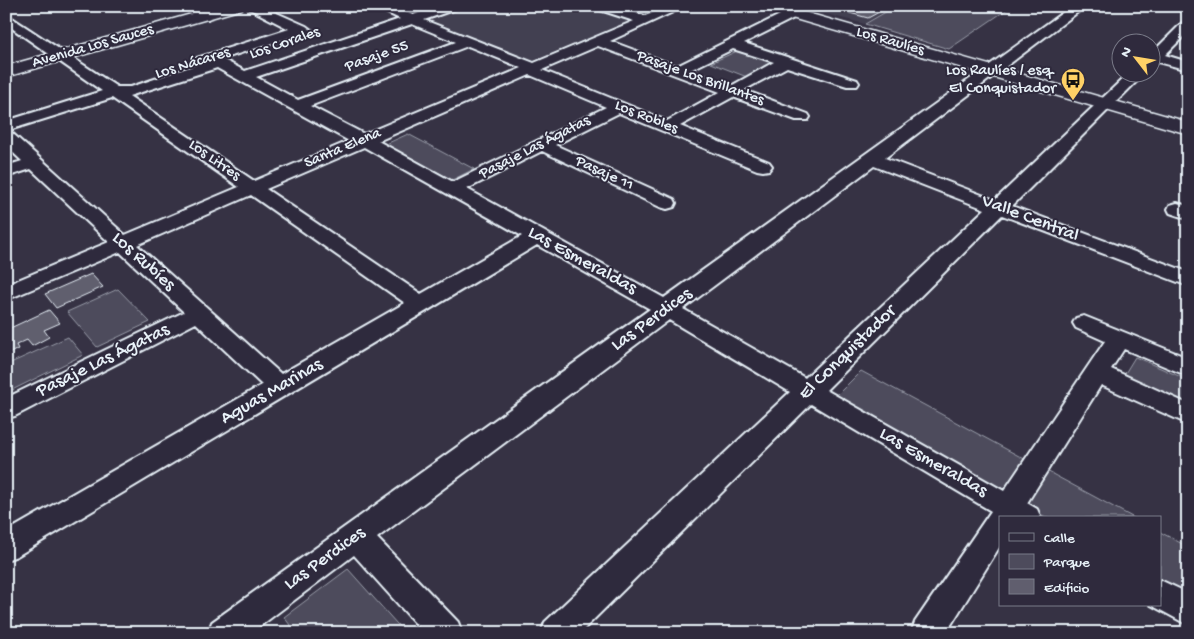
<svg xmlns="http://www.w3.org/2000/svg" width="1194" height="639" font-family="'Gochi Hand',sans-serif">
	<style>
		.built { fill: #433f51 }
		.green { fill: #4d4b5c; stroke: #9a9eaa }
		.building { fill: #605e6e; stroke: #e8f1f8 }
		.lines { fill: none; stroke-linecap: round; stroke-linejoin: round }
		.minor-casing { stroke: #e8f1f8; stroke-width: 4 }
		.tertiary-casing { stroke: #e8f1f8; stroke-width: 3 }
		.minor { fill: #2f2a3d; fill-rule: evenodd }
		.tertiary { fill: #2f2a3d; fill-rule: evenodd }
		.labels { text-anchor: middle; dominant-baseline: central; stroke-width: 4; stroke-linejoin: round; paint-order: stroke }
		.far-street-label { font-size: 16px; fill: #e8f1f8; stroke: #2f2a3d }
		.far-poi-label { font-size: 16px; fill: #e8f1f8; stroke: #2f2a3d; text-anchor: end }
		.street-label { font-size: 19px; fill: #e8f1f8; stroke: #2f2a3d }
	</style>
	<rect width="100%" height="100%" fill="#363244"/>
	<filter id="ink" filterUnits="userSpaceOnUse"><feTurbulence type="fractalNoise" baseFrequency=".02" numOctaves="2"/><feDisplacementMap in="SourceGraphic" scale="10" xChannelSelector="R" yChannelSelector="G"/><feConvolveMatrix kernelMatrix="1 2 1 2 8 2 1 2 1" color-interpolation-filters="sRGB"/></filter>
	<g filter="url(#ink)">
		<path class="built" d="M460,6H592L632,20L532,61L425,18Z
			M806,6H896L865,24L803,8Z"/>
		<path class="green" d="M896,6H1012L949,49L865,24Z
			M737,51L773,63L747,77L711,63Z
			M408,134L474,169L452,180L386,144Z
			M118,289L150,322L97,347L67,312Z
			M68,337L83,355L6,393V365Z
			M1135,357L1188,380V404L1124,375Z
			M861,371L1134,518H1046L834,398Z
			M1160,532L1188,547V599L1160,583Z
			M348,569L405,633H296L284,617Z"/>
		<path class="building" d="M824,6H845L857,9L859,8L852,6H890L868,18Z
			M91,274L103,287L56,308L45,294Z
			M49,310L60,323L44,330L49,337L32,346L27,340L16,345L18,349L6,355V330Z"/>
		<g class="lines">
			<defs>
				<path id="minor" d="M179,6H195L210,16L208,19H200Z
					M244,6H261L306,26L314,32L307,36L300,34L222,59L245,71L400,19L372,6H390L413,15L439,6H458L456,9L424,20L534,63L634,21L597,9L595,6H614L645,16L669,6H686L610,41L677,66L788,11H796L798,14L796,17L744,43L857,80L859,83L857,86H847L787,67L744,90L808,114L810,117L808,120H796L733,97L680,126L769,162L772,166L769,170L763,171L757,170L619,113L555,145L674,199L676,203L674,207L667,209L660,207L542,151L467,189L664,298L1072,6H1086L885,158L995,200L1130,72H1146L1012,206L1188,272V286L1002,215L826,390L1004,491L1105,341L1076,328L1073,323L1076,318L1084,316L1188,358V376L1124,349L1111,369L1188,404V424L1101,385L1027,503L1037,509L1041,518H1000V546L946,633H911L915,622L991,511L811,404L580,633H541L545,622L790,392L669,320L377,538L458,622L462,633H424L354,555L251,633H208L212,622L650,309L537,245L17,556L6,560V532L262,385L196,323L15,416L6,418V398L184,312L120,252L6,300V285L109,242L31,169L6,177V166L22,161L6,146V132L12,133L125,235L239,187L112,98L6,131V121L102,91L6,24V14L117,87H131L199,64L195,61L197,58L289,29ZM412,24L456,42L298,100L256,77ZM468,46L522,68L364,134L310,106ZM598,46L720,92L667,121L542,70ZM733,49L774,62L731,86L690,70ZM217,68L349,141L254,181L129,96ZM530,75L606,107L453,182L378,141ZM364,147L522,236L421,294L266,189ZM874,166L985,209L805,378L683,309ZM251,195L405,303L281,374L137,245Z
					M1188,21V32L1165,55L1188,62V70L1158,62L1152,64V53L1183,22Z
					M1177,203L1188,206V219L1170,213L1168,209L1170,205Z
					M1160,580L1188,593V625L1151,605H1160Z"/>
				<path id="tertiary" d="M220,6H244L242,9L6,77V66Z
					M759,6H783L1188,122V134L761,9Z"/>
			</defs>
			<use href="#minor" class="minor-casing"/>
			<use href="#tertiary" class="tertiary-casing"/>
			<use href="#minor" class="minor"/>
			<use href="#tertiary" class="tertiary"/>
		</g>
	</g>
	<defs>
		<symbol id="bus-pin" viewBox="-11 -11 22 30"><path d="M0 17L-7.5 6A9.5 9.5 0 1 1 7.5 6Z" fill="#ffd166" stroke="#2f2a3d"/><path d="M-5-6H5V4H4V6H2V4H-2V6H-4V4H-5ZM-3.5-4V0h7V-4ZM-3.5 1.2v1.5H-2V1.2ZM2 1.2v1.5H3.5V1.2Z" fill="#111"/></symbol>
	</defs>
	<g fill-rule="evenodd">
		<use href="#bus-pin" x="1059" y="66" width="28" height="38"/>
	</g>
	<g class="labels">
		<g class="far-street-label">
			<text transform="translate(890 42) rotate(16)">Los Raulíes</text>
			<text transform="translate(285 44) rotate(-19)">Los Corales</text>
			<text transform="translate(93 47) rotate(-16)">Avenida Los Sauces</text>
			<text transform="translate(377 57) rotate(-20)">Pasaje 55</text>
			<text transform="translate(193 64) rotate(-17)">Los Nácares</text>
			<text transform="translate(700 79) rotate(20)">Pasaje Los Brillantes</text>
			<text transform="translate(646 118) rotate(22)">Los Robles</text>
			<text transform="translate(535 148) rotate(-27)">Pasaje Las Ágatas</text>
			<text transform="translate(343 149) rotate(-23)">Santa Elena</text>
			<text transform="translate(214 161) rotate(35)">Los Litres</text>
			<text transform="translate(604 174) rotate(25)">Pasaje 11</text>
		</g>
		<g class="far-poi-label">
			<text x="1056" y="71">Los Raulíes / esq.<tspan x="1056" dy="18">El Conquistador</tspan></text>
		</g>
		<g class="street-label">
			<text transform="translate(1030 219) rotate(21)">Valle Central</text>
			<text transform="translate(582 261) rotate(29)">Las Esmeraldas</text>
			<text transform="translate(143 262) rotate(42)">Los Rubíes</text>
			<text transform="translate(652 320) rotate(-36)">Las Perdices</text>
			<text transform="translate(848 353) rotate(-44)">El Conquistador</text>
			<text transform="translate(103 361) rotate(-26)">Pasaje Las Ágatas</text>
			<text transform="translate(272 392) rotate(-30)">Aguas Marinas</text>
			<text transform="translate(933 463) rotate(30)">Las Esmeraldas</text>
			<text transform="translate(325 559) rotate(-36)">Las Perdices</text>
		</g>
	</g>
	<rect width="1194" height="639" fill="none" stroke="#2f2a3d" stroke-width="25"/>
	<rect x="12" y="12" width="1169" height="614" fill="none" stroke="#e8f1f8" stroke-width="2" filter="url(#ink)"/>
	<rect x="999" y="516" width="162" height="90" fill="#2f2a3d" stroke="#797a88"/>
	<rect x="1009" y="533" width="25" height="8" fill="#2f2a3d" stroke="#797a88"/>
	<text x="1044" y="542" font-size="15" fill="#e8f1f8">Calle</text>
	<rect x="1009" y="554" width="25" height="15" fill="#4d4b5c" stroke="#797a88"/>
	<text x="1044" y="566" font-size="15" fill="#e8f1f8">Parque</text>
	<rect x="1009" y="579" width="25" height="15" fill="#605e6e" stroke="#797a88"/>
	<text x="1044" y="592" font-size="15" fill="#e8f1f8">Edificio</text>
	<g transform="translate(1136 58) rotate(301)"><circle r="24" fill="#2f2a3d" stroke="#797a88"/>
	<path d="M0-4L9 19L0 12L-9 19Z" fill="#ffd166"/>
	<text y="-8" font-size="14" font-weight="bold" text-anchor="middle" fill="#e8f1f8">N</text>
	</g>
</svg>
